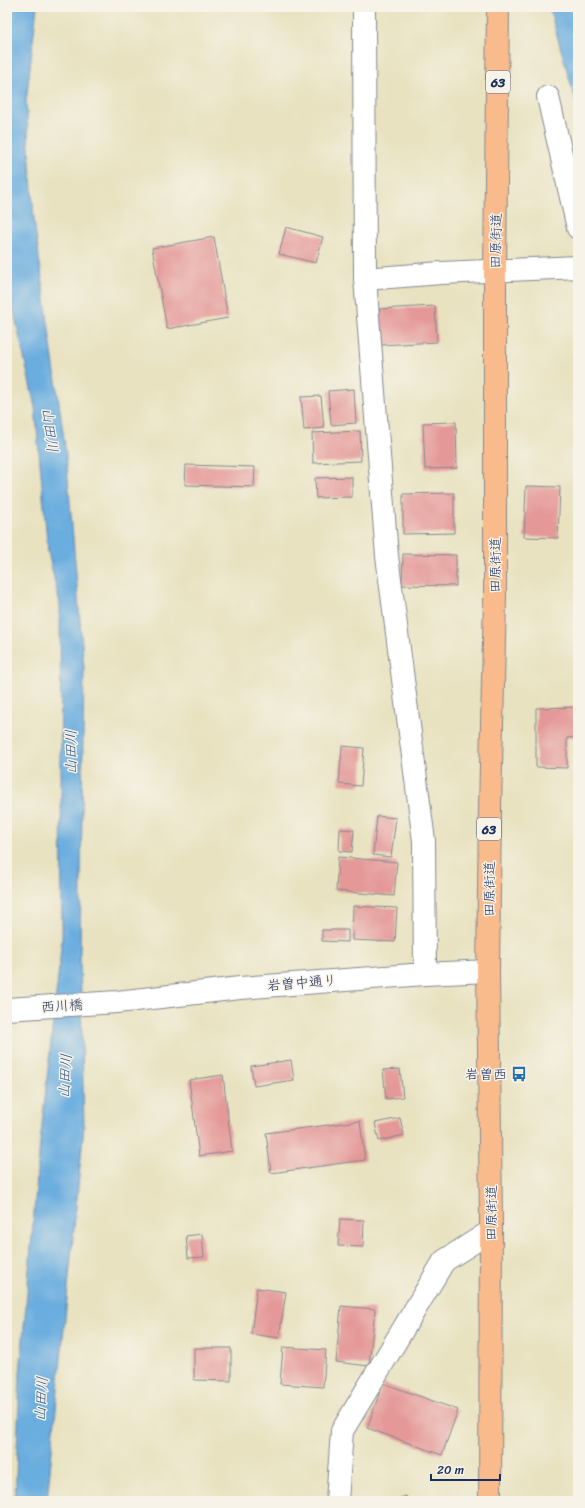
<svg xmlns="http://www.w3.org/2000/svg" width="585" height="1508" font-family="Sriracha,'Klee One',sans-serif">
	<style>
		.water { fill: #6aaddf; stroke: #426e9e }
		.building { fill: #e49897 }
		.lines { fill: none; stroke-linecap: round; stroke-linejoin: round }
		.minor-casing { stroke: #82888f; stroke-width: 24 }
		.major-casing { stroke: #82888f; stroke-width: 24 }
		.minor { stroke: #fff; stroke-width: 22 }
		.major { stroke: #fabb8c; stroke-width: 22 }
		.labels { text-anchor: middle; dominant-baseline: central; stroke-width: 3; stroke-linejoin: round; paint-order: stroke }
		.shield { fill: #f7f3e8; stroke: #5d6a87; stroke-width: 1 }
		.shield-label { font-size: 13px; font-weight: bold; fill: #1b2f5e }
		.street-label { font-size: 14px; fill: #1b2f5e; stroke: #f7f3e8 }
		.poi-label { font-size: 14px; fill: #1b2f5e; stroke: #f7f3e8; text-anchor: end }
		.water-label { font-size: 15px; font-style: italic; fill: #335585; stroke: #f7f3e8 }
	</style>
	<rect width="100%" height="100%" fill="#f7f3e8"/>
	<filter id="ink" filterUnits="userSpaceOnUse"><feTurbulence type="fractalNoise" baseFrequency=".025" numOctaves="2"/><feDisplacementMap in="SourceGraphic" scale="8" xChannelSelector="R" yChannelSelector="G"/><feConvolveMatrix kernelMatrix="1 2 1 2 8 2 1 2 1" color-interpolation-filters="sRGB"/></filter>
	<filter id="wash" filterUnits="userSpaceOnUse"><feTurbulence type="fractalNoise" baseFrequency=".012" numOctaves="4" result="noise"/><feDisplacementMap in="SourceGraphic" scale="16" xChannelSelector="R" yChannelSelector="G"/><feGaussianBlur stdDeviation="0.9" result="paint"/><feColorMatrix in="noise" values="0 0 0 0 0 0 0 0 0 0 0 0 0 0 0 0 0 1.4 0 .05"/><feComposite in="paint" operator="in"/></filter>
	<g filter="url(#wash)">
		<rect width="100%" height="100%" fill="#e8e2c0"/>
		<path class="water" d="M7,7H37L26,102L34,220L66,454L84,669L80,955L84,1126L47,1501H15L20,1373L40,1143L62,939L60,604L48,552L35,407L7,280Z
			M549,7H578V109Z"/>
		<g id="blocks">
			<path class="building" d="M286,227L323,237L316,263L279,254Z
				M214,237L228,318L167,329L152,248Z
				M435,306L437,342L381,345L379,309Z
				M354,389L356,423L331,425L328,391Z
				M321,396L324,428L304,430L301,397Z
				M456,422L457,468L425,469L423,423Z
				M360,431L361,461L313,463L312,433Z
				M186,465L255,467L254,487L185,485Z
				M352,477V497L316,498L315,478Z
				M526,486L560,487L558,538L524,537Z
				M454,493V533L403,534V494Z
				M403,554L456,555V586L402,585Z
				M578,707V737L567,738V768L536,767V708Z
				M342,746L364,748L361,786L339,784Z
				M377,816L396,818L391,857L373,855Z
				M340,829L354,830L352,852L339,851Z
				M338,857L397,862L394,896L336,891Z
				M353,906L397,908L395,942L352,940Z
				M322,930H348V942L322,941Z
				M291,1060L294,1080L254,1086L251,1066Z
				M400,1069L403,1097L386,1099L383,1070Z
				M223,1075L232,1151L199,1156L189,1080Z
				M400,1118L404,1135L379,1141L375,1123Z
				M360,1121L365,1160L271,1173L266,1133Z
				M340,1219L364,1220L363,1247L338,1246Z
				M202,1234L204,1257L188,1258L186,1236Z
				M257,1288L286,1292L279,1338L251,1334Z
				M341,1306L375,1309L369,1366L336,1362Z
				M283,1347L326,1350L323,1387L280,1384Z
				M194,1348H231V1381L194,1380Z
				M383,1383L458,1410L442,1455L367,1428Z
				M406,1496L409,1501H395Z"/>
		</g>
	</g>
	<g filter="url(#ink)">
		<use href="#blocks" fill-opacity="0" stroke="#82888f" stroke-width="1"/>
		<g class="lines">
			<defs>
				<path id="minor" d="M364,7L365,279L387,556L424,841L425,974
					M548,97L578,228
					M365,279L441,273L578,267
					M7,1009L117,1002L240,988L425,974L488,971
					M337,1501L342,1431L444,1261L491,1231"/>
				<path id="major" d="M490,1501L491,1220L488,971L490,809L495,598V270L498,7"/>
			</defs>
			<use href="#minor" class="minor-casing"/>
			<use href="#major" class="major-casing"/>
			<use href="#minor" class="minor"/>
			<use href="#major" class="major"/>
		</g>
	</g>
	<defs>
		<symbol id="bus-bare" viewBox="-9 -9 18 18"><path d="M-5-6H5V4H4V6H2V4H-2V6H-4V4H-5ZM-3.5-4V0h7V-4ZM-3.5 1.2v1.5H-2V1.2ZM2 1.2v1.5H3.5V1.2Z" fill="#1f6fb2" stroke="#f7f3e8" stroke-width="2.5" paint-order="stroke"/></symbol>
	</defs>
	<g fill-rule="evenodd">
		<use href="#bus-bare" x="508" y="1063" width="22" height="22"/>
	</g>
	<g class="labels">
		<g class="shield">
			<rect x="486" y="71" width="24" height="22" rx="3"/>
			<rect x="477" y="818" width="24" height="22" rx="3"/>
		</g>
		<g class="shield-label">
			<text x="498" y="82">63</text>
			<text x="489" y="829">63</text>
		</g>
		<g class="street-label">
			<text transform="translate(496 241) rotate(-89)">田原街道</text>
			<text transform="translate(495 565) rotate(-90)">田原街道</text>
			<text transform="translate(489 889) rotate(-90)">田原街道</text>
			<text transform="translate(302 983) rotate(-5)">岩曽中通り</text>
			<text transform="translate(62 1006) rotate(-4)">西川橋</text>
			<text transform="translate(491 1213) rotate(-90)">田原街道</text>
		</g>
		<g class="poi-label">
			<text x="507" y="1074">岩曽西</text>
		</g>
		<g class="water-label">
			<text transform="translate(50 430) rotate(83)">山田川</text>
			<text transform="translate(71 752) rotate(-90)">山田川</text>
			<text transform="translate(65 1076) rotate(-87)">山田川</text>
			<text transform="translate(41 1399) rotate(-86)">山田川</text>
		</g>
	</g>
	<rect width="585" height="1508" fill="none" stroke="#f7f3e8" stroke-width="24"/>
	<path d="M431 1474v6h69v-6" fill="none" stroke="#1b2f5e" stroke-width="2"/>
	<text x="437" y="1474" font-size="12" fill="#1b2f5e" stroke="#f7f3e8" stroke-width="3" paint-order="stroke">20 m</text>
</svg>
